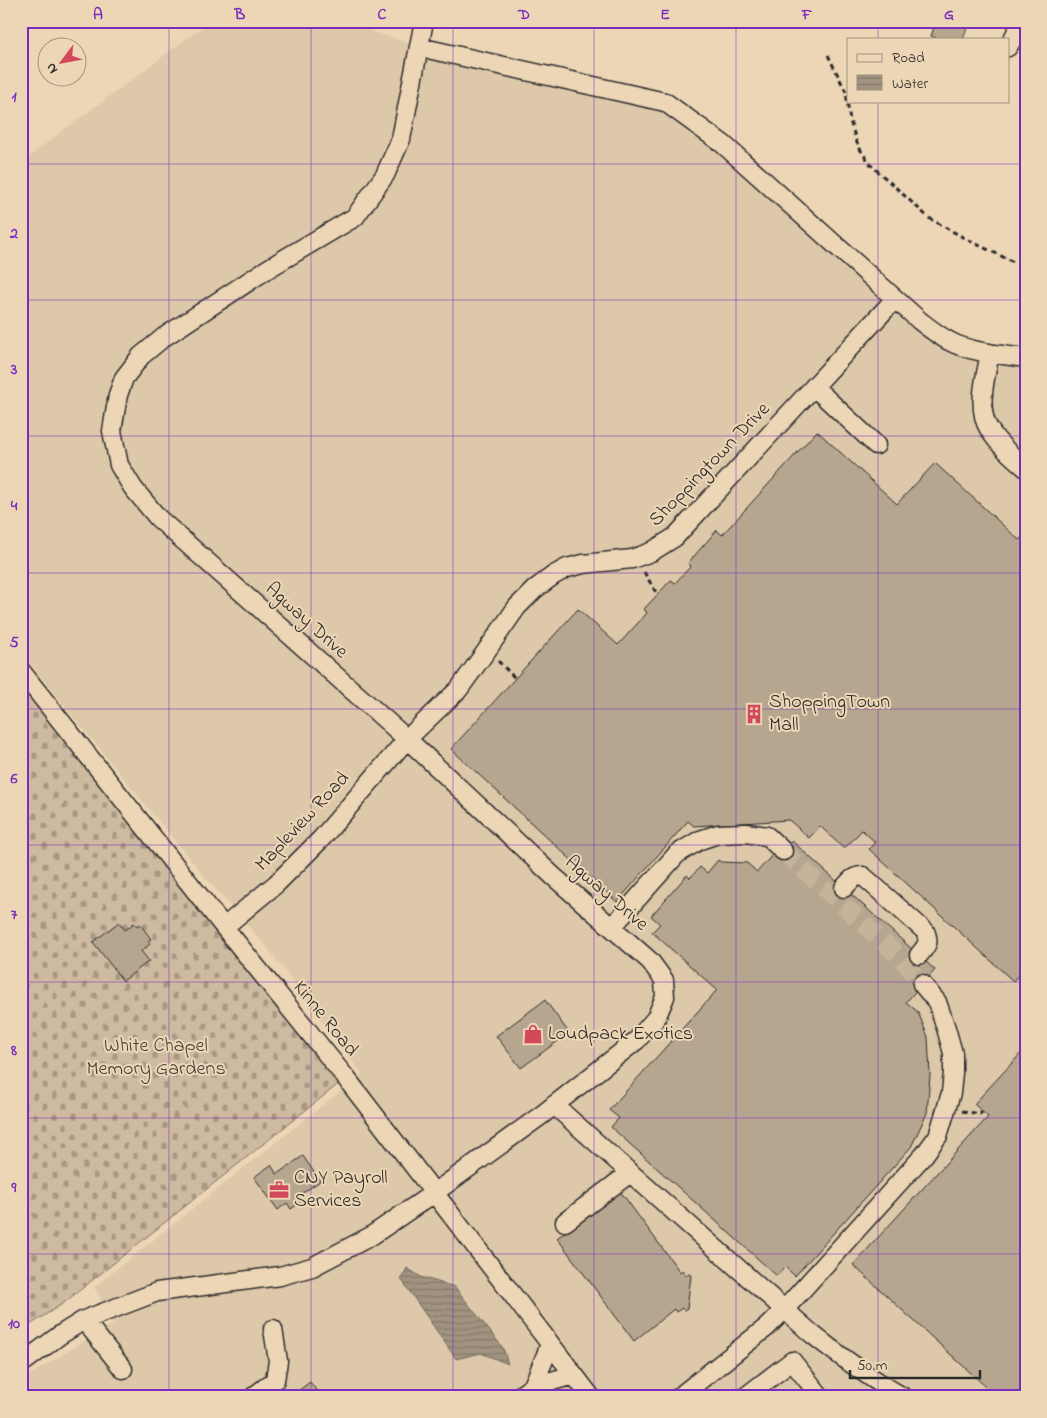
<svg xmlns="http://www.w3.org/2000/svg" width="1047" height="1418" font-family="'Indie Flower',sans-serif">
	<style>
		.built { fill: #ddc8aa }
		.cemetery { fill: url(#cemetery-stones); stroke: #7c7266 }
		.water { fill: url(#water-rules); stroke: #72695d }
		.building { fill: #b7a68f; stroke: #2b2b2b }
		.lines { fill: none; stroke-linecap: round; stroke-linejoin: round }
		.minor-tunnel { stroke: #c6b49a; stroke-width: 18; stroke-dasharray: 18 9; stroke-linecap: butt }
		.minor-casing { stroke: #2b2b2b; stroke-width: 21 }
		.path { stroke: #2b2b2b; stroke-width: 3; stroke-dasharray: 5 4; stroke-linecap: butt }
		.minor { stroke: #edd6b6; stroke-width: 18 }
		.grid { fill: none; stroke: #7b2cbf; stroke-width: 1; stroke-opacity: 0.55 }
		.labels { text-anchor: middle; dominant-baseline: central; stroke-width: 4; stroke-linejoin: round; paint-order: stroke }
		.street-label { font-size: 20px; fill: #2b2b2b; stroke: #edd6b6 }
		.poi-label { font-size: 20px; fill: #2b2b2b; stroke: #edd6b6; text-anchor: start }
		.park-label { font-size: 20px; fill: #43403d; stroke: #edd6b6 }
		.neatline { fill: none; stroke: #7b2cbf; stroke-width: 2 }
		.grid-label { font-size: 16px; text-anchor: middle; font-weight: bold; fill: #7b2cbf }
	</style>
	<defs>
		<pattern id="cemetery-stones" width="16" height="16" patternUnits="userSpaceOnUse" patternTransform="scale(1.25)"><rect width="16" height="16" fill="#cebaa0"/><path d="M2 7V4a2 2 0 0 1 4 0v3zM10 15v-3a2 2 0 0 1 4 0v3z" fill="#a79783"/></pattern>
		<pattern id="water-rules" width="6" height="5" patternUnits="userSpaceOnUse" patternTransform="scale(1.25)"><rect width="6" height="5" fill="#a1937f"/><path d="M0 2.5h6" fill="none" stroke="#837868"/></pattern>
	</defs>
	<rect width="100%" height="100%" fill="#edd6b6"/>
	<filter id="ink" filterUnits="userSpaceOnUse"><feTurbulence type="fractalNoise" baseFrequency=".02" numOctaves="2"/><feDisplacementMap in="SourceGraphic" scale="10" xChannelSelector="R" yChannelSelector="G"/><feConvolveMatrix kernelMatrix="1 2 1 2 8 2 1 2 1" color-interpolation-filters="sRGB"/></filter>
	<g filter="url(#ink)">
		<path class="built" d="M214,21H343L419,47L665,102L933,330L1026,358V1397H21V1380L114,1323L94,1287L362,1074L266,946L208,881L21,653V162L209,22Z"/>
		<path class="cemetery" d="M21,671L346,1078L65,1302L21,1331Z"/>
		<path class="water" d="M407,1268L421,1277L455,1287L503,1348L508,1364L481,1353L456,1359L401,1279Z"/>
		<path class="building" d="M936,21H970L963,39H938L931,36Z
			M817,431L897,504L935,463L1019,540L1026,533V967L1013,981L869,849L875,842L862,830L844,849L820,826L809,838L789,820L694,826L688,821L617,902L451,749L578,609L618,645L647,613L644,609L671,580L675,583L691,566L688,563L717,530L722,535Z
			M792,841L935,970L906,1002L918,1012L928,1037L930,1075L927,1113L911,1147L795,1276L785,1267L777,1276L611,1127L619,1118L609,1110L717,990L652,932L660,924L651,916L687,875L690,878L700,867L707,873L718,860L721,862L747,863L757,872L775,852L779,855Z
			M119,922L125,930L134,923L137,926L140,924L151,939L148,941L150,944L141,951L149,961L123,981L93,942Z
			M545,1000L569,1033L521,1068L496,1036Z
			M1026,1048V1397H997L853,1265L988,1117L974,1104Z
			M303,1156L320,1181L300,1195L304,1200L291,1209L287,1203L278,1210L254,1177L271,1165L277,1174Z
			M620,1191L680,1272L682,1270L686,1275L689,1273L691,1276L687,1308L684,1310L682,1308L676,1312L674,1309L634,1341L557,1238Z
			M310,1382L321,1397H290Z"/>
		<g class="lines">
			<path class="minor-tunnel" d="M783,851L901,958L922,984"/>
			<defs>
				<path id="minor" d="M419,47L665,102L723,144L920,321C929,328 939,336 949,341C968,352 1003,355 1026,358
					M1008,47L1023,21
					M990,353C986,375 976,408 989,429C998,444 1012,456 1026,468
					M814,387L876,445
					M21,671L224,927L346,1078L591,1397
					M844,888C850,881 853,876 863,876L925,931C930,943 927,945 919,955
					M224,927L276,884L321,839L407,739L459,689L487,650L517,607L535,589L554,575L567,568L583,564L632,559L651,552L675,537L895,299
					M612,927L677,854L700,840L718,834L746,833L767,836L783,851
					M554,1105L812,1334C841,1357 871,1379 903,1397
					M565,1222L630,1173
					M84,1320L123,1369
					M21,1364L60,1335L84,1320L157,1292L280,1276L312,1267L371,1236L434,1193L543,1114L637,1040L656,1018L665,997L664,980L650,961L553,876L407,739L158,518L133,488L119,465L112,431L118,395L124,378L141,356L164,337L269,268L355,217L385,175L401,139L424,21
					M533,1386L550,1345
					M253,1397L275,1380L278,1361L273,1329
					M518,1397L533,1386L574,1375
					M679,1397L767,1327L784,1310L924,1155L938,1136L951,1093L953,1073V1053L946,1028L937,1002L922,984
					M745,1397L792,1361L821,1397"/>
			</defs>
			<use href="#minor" class="minor-casing"/>
			<path class="path" d="M828,55L846,92L850,121L858,146L871,165L929,218L966,239L1026,268
				M644,572L657,594
				M498,661L515,678
				M962,1111L980,1114L982,1112"/>
			<use href="#minor" class="minor"/>
		</g>
	</g>
	<path class="grid" d="M169,21V1397M311,21V1397M453,21V1397M594,21V1397M736,21V1397M878,21V39M878,101V1397M21,164H1026M21,300H1026M21,436H1026M21,573H1026M21,709H1026M21,845H1026M21,982H1026M21,1118H1026M21,1254H1026"/>
	<defs>
		<symbol id="building-bare" viewBox="-9 -9 18 18"><path d="M-4-6H4V6H1V3H-1V6H-4ZM-2.5-4.3h1.7v1.8h-1.7ZM.8-4.3h1.7v1.8H.8ZM-2.5-1h1.7V.8h-1.7ZM.8-1h1.7V.8H.8Z" fill="#d1495b" stroke="#edd6b6" stroke-width="2.5" paint-order="stroke"/></symbol>
		<symbol id="shop-bare" viewBox="-9 -9 18 18"><path d="M-5-2.5h2.3a2.7 3.5 0 0 1 5.4 0H5L5.5 6h-11ZM-1.5-2.5h3a1.5 2.3 0 0 0-3 0Z" fill="#d1495b" stroke="#edd6b6" stroke-width="2.5" paint-order="stroke"/></symbol>
		<symbol id="office-bare" viewBox="-9 -9 18 18"><path d="M-6-3h4V-5.5h4V-3h4V5H-6ZM-1-4.5V-3h2v-1.5ZM-6 0V1H6V0Z" fill="#d1495b" stroke="#edd6b6" stroke-width="2.5" paint-order="stroke"/></symbol>
	</defs>
	<g fill-rule="evenodd">
		<use href="#building-bare" x="740" y="700" width="28" height="28"/>
		<use href="#shop-bare" x="519" y="1020" width="28" height="28"/>
		<use href="#office-bare" x="265" y="1176" width="28" height="28"/>
	</g>
	<g class="labels">
		<g class="street-label">
			<text transform="translate(710 465) rotate(-46)">Shoppingtown Drive</text>
			<text transform="translate(306 621) rotate(42)">Agway Drive</text>
			<text transform="translate(303 822) rotate(-47)">Mapleview Road</text>
			<text transform="translate(606 894) rotate(41)">Agway Drive</text>
			<text transform="translate(325 1019) rotate(51)">Kinne Road</text>
		</g>
		<g class="poi-label">
			<text x="769" y="702">ShoppingTown<tspan x="769" dy="23">Mall</tspan></text>
			<text x="548" y="1034">Loudpack Exotics</text>
			<text x="294" y="1178">CNY Payroll<tspan x="294" dy="23">Services</tspan></text>
		</g>
		<g class="park-label">
			<text x="156" y="1046">White Chapel<tspan x="156" dy="23">Memory Gardens</tspan></text>
		</g>
	</g>
	<rect width="1047" height="1418" fill="none" stroke="#edd6b6" stroke-width="55"/>
	<rect x="847" y="38" width="162" height="65" fill="#edd6b6" stroke="#9f927e"/>
	<rect x="857" y="54" width="25" height="8" fill="#edd6b6" stroke="#9f927e"/>
	<text x="892" y="62" font-size="15" fill="#2b2b2b">Road</text>
	<rect x="857" y="75" width="25" height="15" fill="url(#water-rules)" stroke="#9f927e"/>
	<text x="892" y="88" font-size="15" fill="#2b2b2b">Water</text>
	<g transform="translate(62 62) rotate(238)"><circle r="24" fill="#edd6b6" stroke="#9f927e"/>
	<path d="M0-4L9 19L0 12L-9 19Z" fill="#d1495b"/>
	<text y="-8" font-size="14" font-weight="bold" text-anchor="middle" fill="#2b2b2b">N</text>
	</g>
	<path d="M850 1370v8h130v-8" fill="none" stroke="#2b2b2b" stroke-width="2.5"/>
	<text x="857" y="1370" font-size="15" fill="#2b2b2b" stroke="#edd6b6" stroke-width="4" paint-order="stroke">50 m</text>
	<rect x="28" y="28" width="992" height="1362" class="neatline"/>
	<g class="grid-label">
		<text x="98" y="19">A</text>
		<text x="240" y="19">B</text>
		<text x="382" y="19">C</text>
		<text x="524" y="19">D</text>
		<text x="665" y="19">E</text>
		<text x="807" y="19">F</text>
		<text x="949" y="19">G</text>
		<text x="14" y="101">1</text>
		<text x="14" y="238">2</text>
		<text x="14" y="374">3</text>
		<text x="14" y="510">4</text>
		<text x="14" y="647">5</text>
		<text x="14" y="783">6</text>
		<text x="14" y="919">7</text>
		<text x="14" y="1055">8</text>
		<text x="14" y="1192">9</text>
		<text x="14" y="1328">10</text>
	</g>
</svg>
